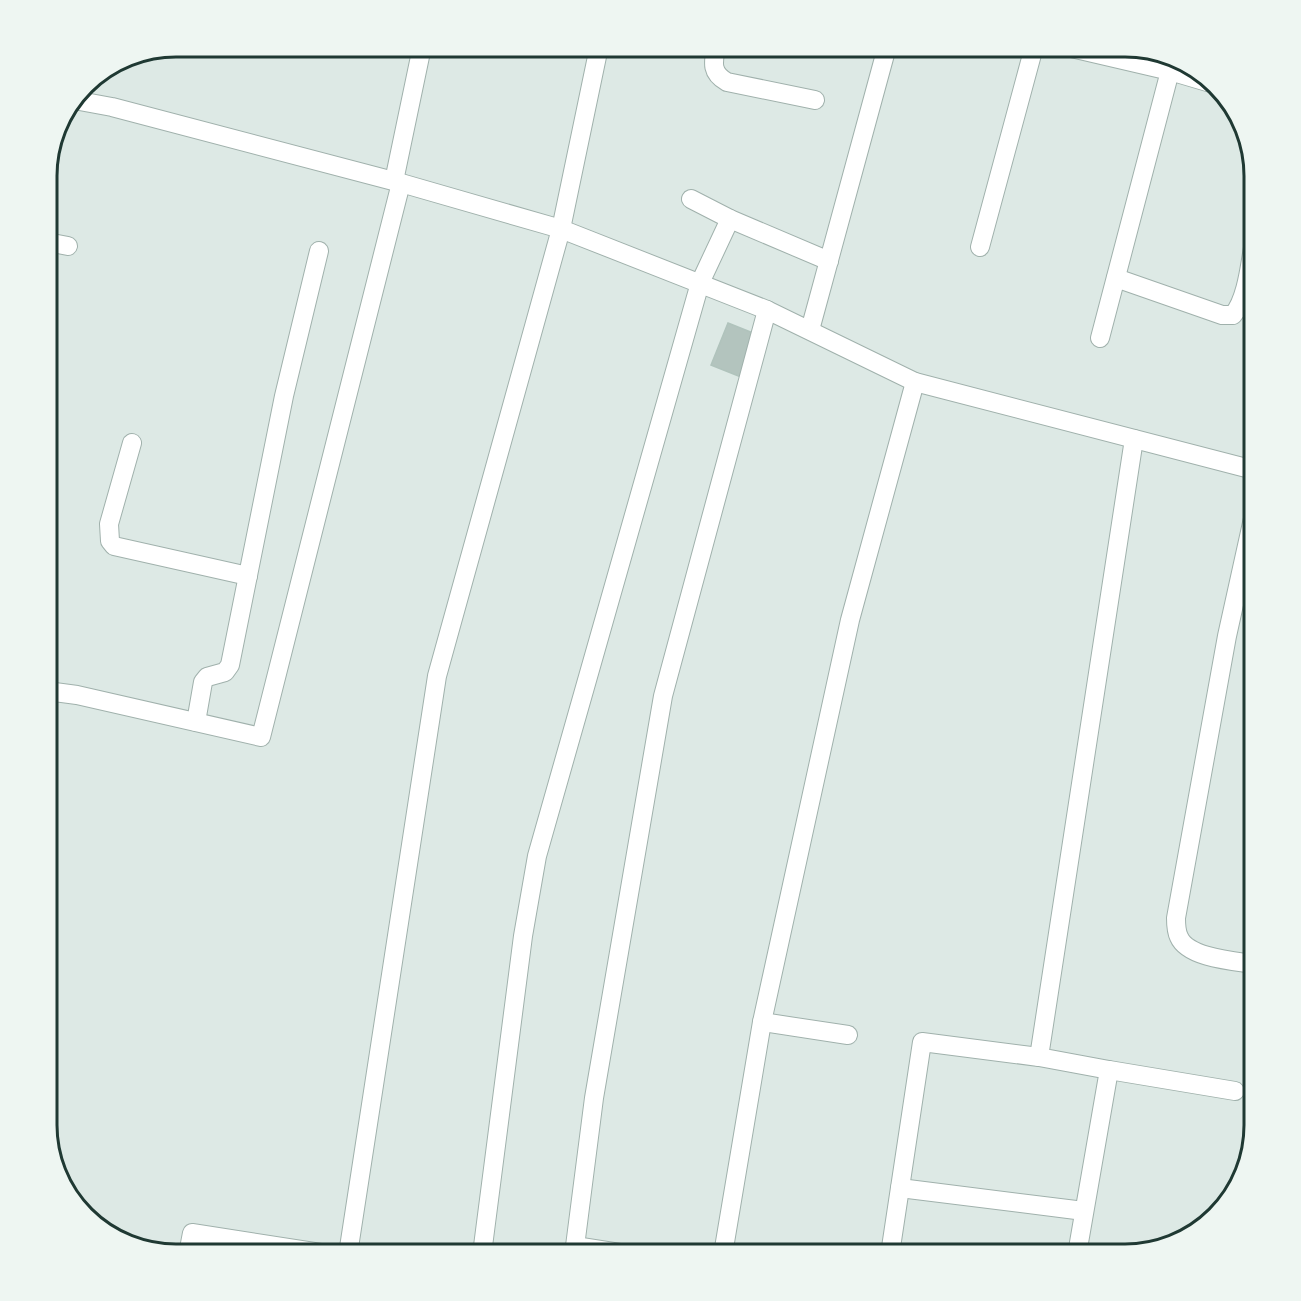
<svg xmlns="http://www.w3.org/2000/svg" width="1301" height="1301" font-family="'Public Sans',sans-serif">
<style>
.building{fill:#b3c4be;stroke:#b0c3bc;stroke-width:1.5}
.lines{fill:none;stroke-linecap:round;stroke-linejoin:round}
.minor-casing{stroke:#a0b1ac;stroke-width:20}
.minor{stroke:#fff;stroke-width:18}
.rim{fill:none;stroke:#1f3933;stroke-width:3}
</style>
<rect width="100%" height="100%" fill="#dde9e5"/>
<!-- building -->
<polygon class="building" points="728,323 758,335 741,377 711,365"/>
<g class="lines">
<defs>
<g id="minor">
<path d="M 716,47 C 713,63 711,73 727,82 L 815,100"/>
<polyline points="1067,47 1170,71 1214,84"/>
<polyline points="74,100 112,107 401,183 561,229 767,310 915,382 1254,470"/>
<polyline points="394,181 422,47"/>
<polyline points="691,199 730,219 829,261"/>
<polyline points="47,242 68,246"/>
<polyline points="980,247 1034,47"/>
<path d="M 1116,278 L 1222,315 L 1233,315 C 1247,299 1250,263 1254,242"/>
<polyline points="810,330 887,47"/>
<polyline points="1100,338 1170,71"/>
<polyline points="132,443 109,524 110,541 114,546 248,576"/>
<path d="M 1254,514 L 1227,636 L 1176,918 C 1176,924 1176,931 1179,937 C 1188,958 1234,961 1254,964"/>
<polyline points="47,691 77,695 261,737 401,183"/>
<polyline points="196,722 203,682 207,677 225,672 230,665 284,396 319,251"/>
<polyline points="762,1022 848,1035"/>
<polyline points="1109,1070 1235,1091"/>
<polyline points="900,1188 1084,1211"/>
<polyline points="575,1246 626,1254"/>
<polyline points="188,1254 192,1233 327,1254"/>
<polyline points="348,1254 437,676 561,229 599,47"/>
<polyline points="482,1254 523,936 537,856 700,283 730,219"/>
<polyline points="574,1254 594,1098 663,696 767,310"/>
<polyline points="723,1254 762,1022 850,620 915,382"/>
<polyline points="890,1254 922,1042 1039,1057"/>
<polyline points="1077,1254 1109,1070 1039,1057 1134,439"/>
</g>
</defs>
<!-- minor casing -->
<use href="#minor" class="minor-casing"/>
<!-- minor -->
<use href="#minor" class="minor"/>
</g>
<!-- crop -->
<path d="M0 0H1301V1301H0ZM176 57H1125A119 119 0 0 1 1244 176V1125A119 119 0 0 1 1125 1244H176A119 119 0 0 1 57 1125V176A119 119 0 0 1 176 57Z" fill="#eef6f2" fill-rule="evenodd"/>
<path class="rim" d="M176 57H1125A119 119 0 0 1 1244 176V1125A119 119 0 0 1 1125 1244H176A119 119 0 0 1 57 1125V176A119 119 0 0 1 176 57Z"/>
</svg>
